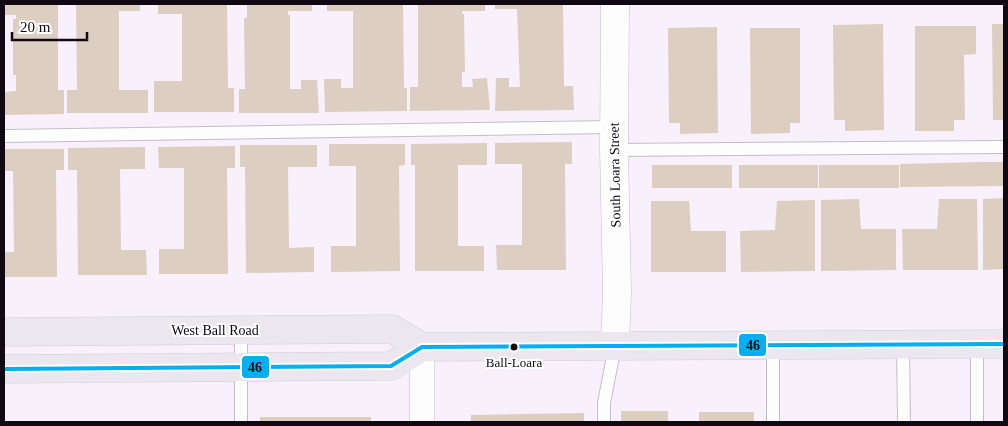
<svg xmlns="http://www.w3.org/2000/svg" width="1008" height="426" font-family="Georgia,serif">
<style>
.building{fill:#dccfc2}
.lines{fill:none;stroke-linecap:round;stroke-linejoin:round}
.service-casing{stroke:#c4bcc7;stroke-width:14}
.minor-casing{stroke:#c4bcc7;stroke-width:25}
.tertiary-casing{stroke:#c4bcc7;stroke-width:29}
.primary-casing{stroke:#d2cdd3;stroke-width:29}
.service{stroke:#fefdfe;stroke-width:12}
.minor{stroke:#fefdfe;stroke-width:24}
.tertiary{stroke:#fefdfe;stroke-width:28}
.primary{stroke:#ece6ef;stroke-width:28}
.bus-1-casing{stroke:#fff;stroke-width:8}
.bus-1{stroke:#00aff2;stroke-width:4}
.bus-dot{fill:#100913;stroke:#fff;stroke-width:2}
.labels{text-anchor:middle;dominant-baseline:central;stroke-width:4;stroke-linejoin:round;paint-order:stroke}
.bus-label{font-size:13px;fill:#100913;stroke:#fff}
.street-label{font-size:14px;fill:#100913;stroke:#fff}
.line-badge{stroke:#fff;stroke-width:2}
.pale-badge-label{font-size:14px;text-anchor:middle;font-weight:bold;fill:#111}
</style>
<rect width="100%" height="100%" fill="#f8f0fb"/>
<!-- building -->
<g class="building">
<polygon points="4,4 58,4 58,90 64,90 64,114 4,115 4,92 16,91 16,75 13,75 13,19 16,19 16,15 4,15"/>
<polygon points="76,4 140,4 140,11 119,11 119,90 148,90 148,113 67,113 67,90 77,90"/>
<polygon points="158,4 227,4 228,88 234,88 234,112 154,112 154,81 182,81 182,14 158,14"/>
<polygon points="247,4 312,4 312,11 288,11 288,15 290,15 290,89 301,89 301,80 317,80 319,113 239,113 239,89 245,89 244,18 247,18"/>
<polygon points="327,4 403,4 404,88 407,88 407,111 325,112 324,79 341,79 341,88 353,88 353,11 327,11"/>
<polygon points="418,4 485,4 485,11 462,11 462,14 464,14 465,72 462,72 462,87 473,87 472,79 487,78 490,110 410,111 410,87 418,87"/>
<polygon points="495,4 563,4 564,86 573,86 574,110 495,111 496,78 509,78 509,87 520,87 517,9 495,9"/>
<polygon points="883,24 884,130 845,131 845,120 834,120 833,25"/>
<polygon points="992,24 1004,24 1004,120 993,120"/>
<polygon points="915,26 976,26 976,54 964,55 965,120 954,120 954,131 915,131"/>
<polygon points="717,27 718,133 680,134 680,123 669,123 668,28"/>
<polygon points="750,28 800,28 800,123 790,123 790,133 751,134"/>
<polygon points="572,142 572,164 565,164 566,270 497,270 496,245 522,245 522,164 495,164 495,143"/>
<polygon points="487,143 487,165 458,165 458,246 484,246 484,271 415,271 415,165 411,165 411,144"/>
<polygon points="329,144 405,144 405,165 399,166 400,271 331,272 331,246 356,246 356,166 329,166"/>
<polygon points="240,145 317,145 317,167 288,167 289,248 314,247 314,272 246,273 245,167 240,167"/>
<polygon points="235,146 235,168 227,168 228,274 159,274 159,249 184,249 184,168 159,168 158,147"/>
<polygon points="145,147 145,169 120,169 121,250 146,250 147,275 78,275 77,170 68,170 68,148"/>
<polygon points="4,149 64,149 64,170 56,170 57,277 4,277 4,252 14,252 13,171 4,171"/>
<polygon points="981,162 1004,162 1004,186 900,187 900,164"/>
<rect x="652" y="165" width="80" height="23"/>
<rect x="739" y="165" width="79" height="23"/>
<rect x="819" y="165" width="80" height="23"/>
<polygon points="1004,198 1004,269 983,270 983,199"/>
<polygon points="859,199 861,229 896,229 896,270 821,271 821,200"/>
<polygon points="939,199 977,199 978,270 903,270 902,229 937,229"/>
<polygon points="815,200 815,271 741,272 740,231 775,230 777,201"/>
<polygon points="651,201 689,201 691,231 726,231 726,272 651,272"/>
<rect x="621" y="411" width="47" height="11"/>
<rect x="699" y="412" width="55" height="10"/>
<polygon points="584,413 584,422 471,422 471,415"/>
<rect x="260" y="417" width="111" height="5"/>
</g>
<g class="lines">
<defs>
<g id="service">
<polyline points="4,136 614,127"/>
<polyline points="614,150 1004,147"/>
<polyline points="241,330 241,422"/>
<polyline points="903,344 904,422"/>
<polyline points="977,344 977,422"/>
<polyline points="773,345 773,422"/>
<polyline points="604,422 604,403 615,346"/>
</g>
<polyline id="minor" points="422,347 422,422"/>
<polyline id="tertiary" points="615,4 614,150 617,293 615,346"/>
<g id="primary">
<polyline points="4,332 392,329 422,347"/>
<polyline points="4,369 391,366 422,347 1004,344"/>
</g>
</defs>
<!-- service casing -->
<use href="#service" class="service-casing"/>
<!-- minor casing -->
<use href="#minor" class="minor-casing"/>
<!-- tertiary casing -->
<use href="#tertiary" class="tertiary-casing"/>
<!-- primary casing -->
<use href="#primary" class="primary-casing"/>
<!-- service -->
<use href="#service" class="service"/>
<!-- minor -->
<use href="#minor" class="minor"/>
<!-- tertiary -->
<use href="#tertiary" class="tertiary"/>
<!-- primary -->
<use href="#primary" class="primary"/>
<defs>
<polyline id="bus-1" points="4,369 391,366 422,347 1004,344"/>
</defs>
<!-- bus-1 casing -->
<use href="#bus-1" class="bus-1-casing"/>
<!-- bus-1 -->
<use href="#bus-1" class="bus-1"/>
</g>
<!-- markers -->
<circle class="bus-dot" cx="514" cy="347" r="4.5"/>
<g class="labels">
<!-- bus labels -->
<g class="bus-label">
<text x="514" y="362">Ball-Loara</text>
</g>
<!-- street labels -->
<g class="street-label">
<text transform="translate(615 175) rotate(-91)">South Loara Street</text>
<text x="215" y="330">West Ball Road</text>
</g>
</g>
<g class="line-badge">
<rect x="738" y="333" width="29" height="24" rx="5" fill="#00aff2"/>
<rect x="241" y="355" width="29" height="24" rx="5" fill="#00aff2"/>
</g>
<g class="pale-badge-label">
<text x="753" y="350">46</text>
<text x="255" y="372">46</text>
</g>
<!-- border -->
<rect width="1008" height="426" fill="none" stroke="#100913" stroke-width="10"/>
<!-- scale -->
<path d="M12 32v8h75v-8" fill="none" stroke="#100913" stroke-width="2.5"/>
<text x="20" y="32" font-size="15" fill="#100913" stroke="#ffffff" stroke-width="4" paint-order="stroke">20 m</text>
</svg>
